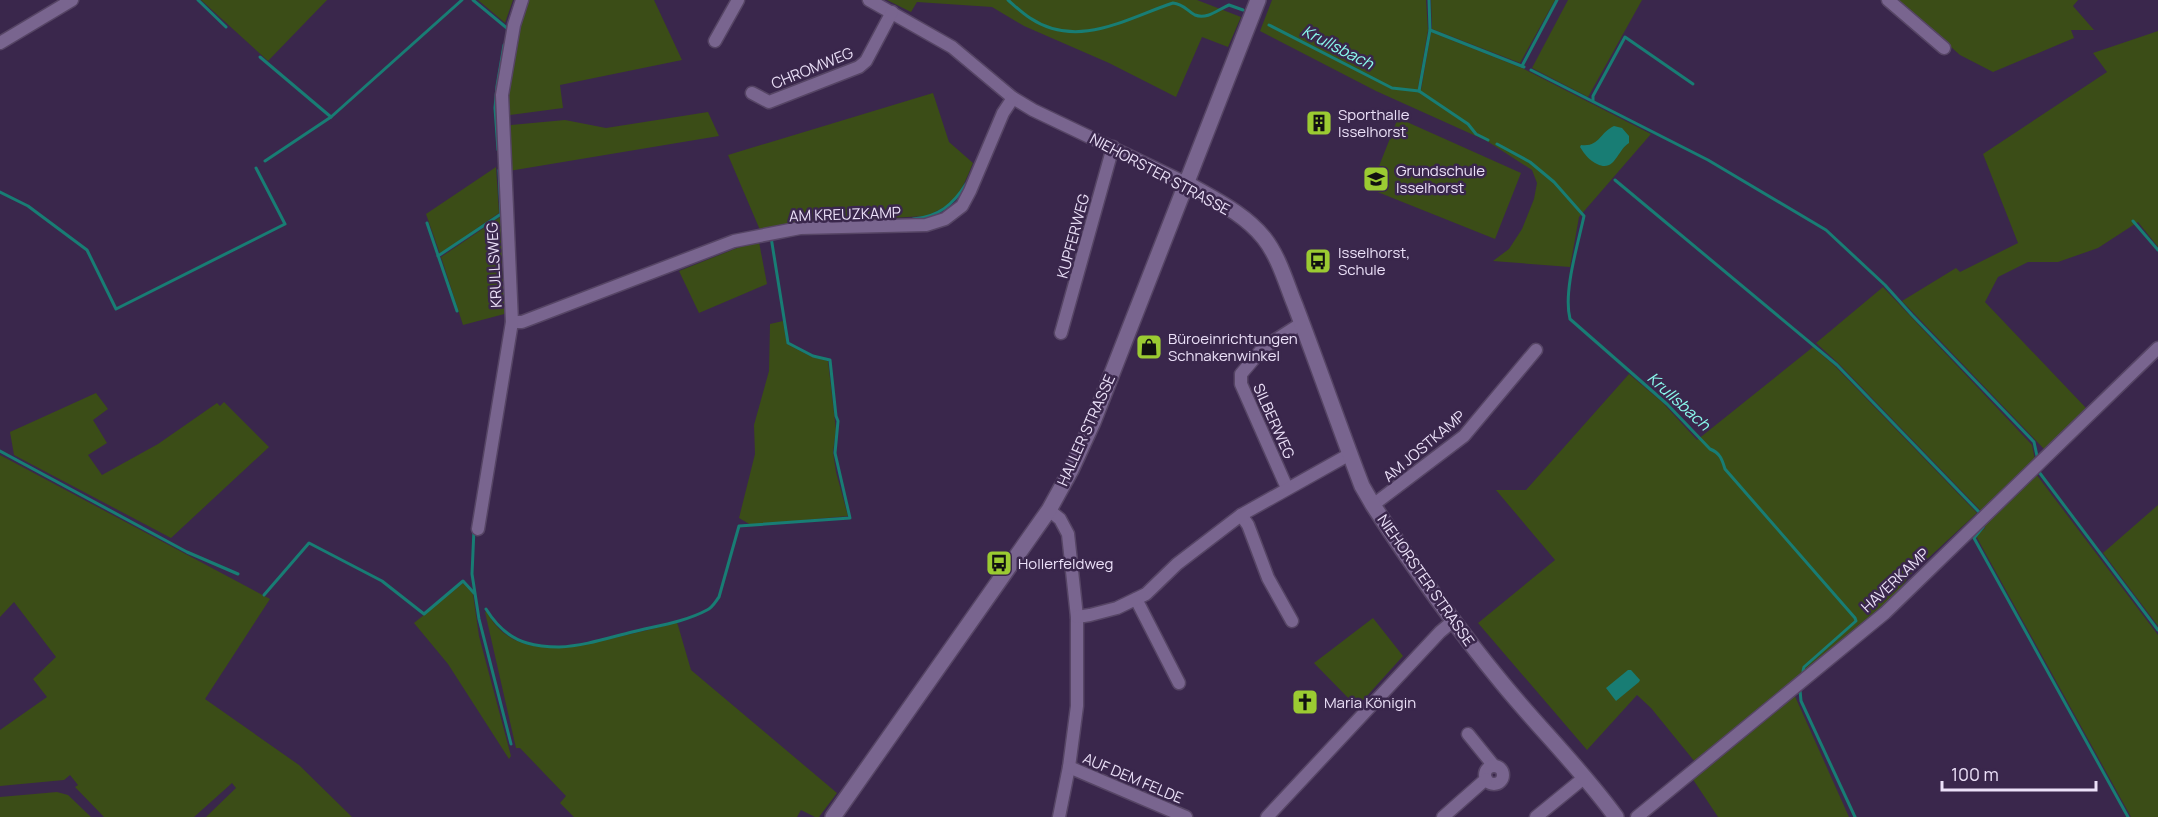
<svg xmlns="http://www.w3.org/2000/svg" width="2158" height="817" font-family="Manrope,sans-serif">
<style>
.green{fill:#3b4d17}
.water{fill:#187d74}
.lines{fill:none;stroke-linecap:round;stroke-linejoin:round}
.stream{stroke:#187d74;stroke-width:3}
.minor-casing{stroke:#564565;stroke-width:15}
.tertiary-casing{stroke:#564565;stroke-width:18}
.minor{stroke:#79658f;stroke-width:12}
.tertiary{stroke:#79658f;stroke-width:15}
.labels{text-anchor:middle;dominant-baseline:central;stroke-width:5;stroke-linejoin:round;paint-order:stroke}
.street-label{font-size:15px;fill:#ebe0f8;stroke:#3a274c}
.poi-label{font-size:15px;fill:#ebe0f8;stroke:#3a274c;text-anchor:start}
.water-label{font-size:16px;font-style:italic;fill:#89faed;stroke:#3a274c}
</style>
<rect width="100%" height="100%" fill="#3a274c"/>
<!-- green -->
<g class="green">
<polygon points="201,0 327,0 268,61"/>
<polygon points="478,0 513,0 505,23"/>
<polygon points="526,0 654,0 682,60 560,85 563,108 510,115 506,111 518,26"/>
<polygon points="887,0 1197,0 1241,17 1228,47 1202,37 1176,97 1109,63 1024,26 992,7 917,2 911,12"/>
<polygon points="1272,0 1426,0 1428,30 1418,88 1421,90 1431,32 1522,68 1651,134 1579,217 1570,267 1493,261 1509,249 1522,229 1534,199 1537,183 1532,170 1487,141 1376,91 1260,31"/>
<polygon points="1431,0 1555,0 1520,63 1432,29"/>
<polygon points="1568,0 1642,0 1588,97 1532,68"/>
<polygon points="1898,0 2078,0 2073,6 2094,30 2071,30 2074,38 1993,72 1960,55"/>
<polygon points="2158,31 2158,247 2138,222 2098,248 2058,262 2028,262 1998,277 1985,302 2086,408 2044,449 1902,301 1956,268 1960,272 2018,243 1983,154 2107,72 2093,53"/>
<path d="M 933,93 L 949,142 L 973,163 C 961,192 956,205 925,216 L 807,223 L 760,230 L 728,155 Z"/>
<polygon points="708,112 719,136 509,171 507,132 511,125 565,120 606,128"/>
<polygon points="1398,118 1521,173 1495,239 1370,189"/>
<polygon points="496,167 499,213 440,254 426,214"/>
<polygon points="503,215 508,313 463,325 441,257"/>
<polygon points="759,242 767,284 699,313 679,271 737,248"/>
<polygon points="1883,287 2032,445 2035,460 1981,511 1838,363 1816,343"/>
<polygon points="783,321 787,344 812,357 828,361 836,430 833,452 836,472 848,516 751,525 739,518 755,454 754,425 769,371 770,324"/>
<polygon points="1813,347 1835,366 1977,513 1909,576 1899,591 1868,619 1695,762 1651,708 1637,695 1587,750 1478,623 1555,560 1496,490 1526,490 1629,374 1662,402 1697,440"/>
<polygon points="96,393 108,409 93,420 107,443 88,455 102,475 158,444 217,403 220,406 224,402 269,447 171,538 14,455 10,432"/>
<polygon points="0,455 270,599 205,699 299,765 352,817 206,817 236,788 232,783 194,817 104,817 75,787 78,785 70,775 64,780 0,786 0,730 47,697 33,679 56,657 14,602 0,617"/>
<polygon points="2036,474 2158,635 2158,817 2131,817 1976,536 1985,528 1984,523"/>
<polygon points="2158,505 2158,626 2103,553"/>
<polygon points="463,583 473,594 479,636 511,756 509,759 448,664 414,623"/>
<path d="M 485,612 L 487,612 C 513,661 569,648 613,638 C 634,633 656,629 677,622 L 691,670 L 837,793 L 819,817 L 815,817 L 801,810 L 797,817 L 574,817 L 560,803 L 566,796 L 520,748 L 516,748 Z"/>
<polygon points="1373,618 1403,656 1357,707 1314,663"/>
<polygon points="1794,694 1849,817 1718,817 1692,778"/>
<polygon points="57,792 68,795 91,817 0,817 0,797"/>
</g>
<!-- water -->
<g class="water">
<path d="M 1614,126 L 1622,128 L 1629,136 L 1629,143 C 1617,150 1615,173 1597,164 C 1589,160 1585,155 1580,147 L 1581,145 C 1600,147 1599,133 1614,126 Z"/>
<polygon points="1628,670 1631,670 1640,680 1639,682 1616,701 1606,688"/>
</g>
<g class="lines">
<!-- stream -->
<g class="stream">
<polyline points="198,0 226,27"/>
<polyline points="473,0 508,29"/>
<path d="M 1008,0 C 1015,6 1022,13 1030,18 C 1078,50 1127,18 1173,3 C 1184,4 1187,11 1195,15 C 1207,20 1219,9 1229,5 L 1243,10"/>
<polyline points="1269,25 1392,88 1419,91 1468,124 1476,134 1488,140"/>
<polyline points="1430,30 1524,67"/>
<polyline points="260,57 331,117"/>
<polyline points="1522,66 1557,0"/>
<polyline points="1531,70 1708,160 1826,230 1885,285 1912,315 2034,442 2037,456"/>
<polyline points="1419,91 1430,30 1429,0"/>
<polyline points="1593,101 1593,96 1625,37 1693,84"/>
<path d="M 1497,144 L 1530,162 L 1554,182 L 1584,216 C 1578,244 1563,292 1570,319 L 1667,404 L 1710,449 C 1720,453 1722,459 1725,469 L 1855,618 L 1856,621 L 1804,667 L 1803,671"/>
<polyline points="498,150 495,108 497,86 504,45"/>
<polyline points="265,161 331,117 462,0"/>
<polyline points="1615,180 1837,365 1980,513"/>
<polyline points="0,192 28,206 87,250 116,309 285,224 256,168"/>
<path d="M 913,219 C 938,217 953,205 966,184"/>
<polyline points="2133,221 2158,250"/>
<polyline points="427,223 457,311"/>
<polyline points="438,256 501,214 499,170"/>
<polyline points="0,451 187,552 238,574"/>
<polyline points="2039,472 2158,630"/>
<polyline points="1983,527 1974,538 2128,817"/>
<polyline points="474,529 472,574 479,619 511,744"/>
<polyline points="264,595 309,543 382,581 424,614 463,581 474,593"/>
<path d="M 486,609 C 496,625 509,638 527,643 C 537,646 549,647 559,647 C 584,646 608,638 632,632 C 656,626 685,622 707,610 C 713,607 715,602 719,597 L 739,526 L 850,518 L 835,453 L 838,421 L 836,416 L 830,360 L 813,356 L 788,343 L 771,237"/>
<polyline points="1800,690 1801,701 1855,817"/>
</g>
<defs>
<g id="minor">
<polyline points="869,0 952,47 1013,98 1033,110 1186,183"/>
<polyline points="1888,0 1944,48"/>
<polyline points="715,41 738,0"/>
<polyline points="0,43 72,0"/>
<polyline points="752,93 769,102 859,67 866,61 892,12"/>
<polyline points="512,322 522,322 734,241 800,228 926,225 945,219 962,206 970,191 1003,113 1013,98"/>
<polyline points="1061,333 1113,147"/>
<polyline points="1287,488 1241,384 1241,374 1263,348 1302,323"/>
<polyline points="1373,505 1464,436 1536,350"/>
<polyline points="1049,510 1060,519 1068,534 1077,617 1077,706 1069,767 1059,817"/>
<polyline points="1241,515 1248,525 1268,578 1292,621"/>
<polyline points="478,529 512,322 502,95 514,25 522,0"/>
<polyline points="1136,599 1179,683"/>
<polyline points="1077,617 1090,615 1117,608 1146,594 1177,564 1241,515 1350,454"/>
<polyline points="1468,734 1494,766"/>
<circle cx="1494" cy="775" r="9"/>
<polyline points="1069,767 1186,817"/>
<polyline points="1267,817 1440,632 1453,621"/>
<polyline points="1443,817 1486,779"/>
<polyline points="1536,817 1585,777"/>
<polyline points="1637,817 1885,613 2158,348"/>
</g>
<g id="tertiary">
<path d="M 1186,183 C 1213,199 1244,213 1264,238 C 1279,257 1286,283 1295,305 C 1318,365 1339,426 1362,486 L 1373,505 C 1413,567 1456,627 1503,684 C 1540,729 1582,770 1616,817"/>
<polyline points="833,817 1049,510 1071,470 1093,422 1258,0"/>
</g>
</defs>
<!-- minor casing -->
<use href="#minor" class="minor-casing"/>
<!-- tertiary casing -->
<use href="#tertiary" class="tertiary-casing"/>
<!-- minor -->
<use href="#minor" class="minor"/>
<!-- tertiary -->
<use href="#tertiary" class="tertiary"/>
</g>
<!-- icons -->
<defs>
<symbol id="building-square" viewBox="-11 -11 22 22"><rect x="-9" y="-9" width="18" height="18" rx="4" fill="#9bcb32" stroke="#3a274c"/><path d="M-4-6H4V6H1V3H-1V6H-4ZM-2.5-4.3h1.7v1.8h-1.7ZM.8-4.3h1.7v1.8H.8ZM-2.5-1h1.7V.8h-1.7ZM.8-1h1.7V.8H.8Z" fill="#111"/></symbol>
<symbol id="school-square" viewBox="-11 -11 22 22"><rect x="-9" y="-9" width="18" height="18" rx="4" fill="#9bcb32" stroke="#3a274c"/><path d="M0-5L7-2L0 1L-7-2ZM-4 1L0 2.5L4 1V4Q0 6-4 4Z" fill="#111"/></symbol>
<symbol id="bus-square" viewBox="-11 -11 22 22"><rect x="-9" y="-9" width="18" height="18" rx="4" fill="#9bcb32" stroke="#3a274c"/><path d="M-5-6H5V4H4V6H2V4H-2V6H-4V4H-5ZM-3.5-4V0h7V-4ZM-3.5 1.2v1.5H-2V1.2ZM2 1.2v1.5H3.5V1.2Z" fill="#111"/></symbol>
<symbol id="shop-square" viewBox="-11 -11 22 22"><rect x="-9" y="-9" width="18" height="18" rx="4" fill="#9bcb32" stroke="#3a274c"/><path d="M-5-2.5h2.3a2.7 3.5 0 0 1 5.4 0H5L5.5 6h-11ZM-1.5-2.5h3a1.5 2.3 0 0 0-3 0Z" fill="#111"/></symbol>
<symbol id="church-square" viewBox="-11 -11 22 22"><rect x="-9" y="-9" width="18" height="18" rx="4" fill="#9bcb32" stroke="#3a274c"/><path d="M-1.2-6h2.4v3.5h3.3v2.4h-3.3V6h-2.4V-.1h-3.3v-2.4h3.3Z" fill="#111"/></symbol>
</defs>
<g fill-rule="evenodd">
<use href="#building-square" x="1304" y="108" width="30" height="30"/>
<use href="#school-square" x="1361" y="164" width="30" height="30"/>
<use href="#bus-square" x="1303" y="246" width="30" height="30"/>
<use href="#shop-square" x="1134" y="332" width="30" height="30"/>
<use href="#bus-square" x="984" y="548" width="30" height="30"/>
<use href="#church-square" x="1290" y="687" width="30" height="30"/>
</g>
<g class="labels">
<!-- street labels -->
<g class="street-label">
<text transform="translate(812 68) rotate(-22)">CHROMWEG</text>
<text transform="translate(1160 174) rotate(28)">NIEHORSTER STRASSE</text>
<text transform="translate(845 214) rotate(-2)">AM KREUZKAMP</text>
<text transform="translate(1073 236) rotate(-75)">KUPFERWEG</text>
<text transform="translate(494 265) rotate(-93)">KRULLSWEG</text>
<text transform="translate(1274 421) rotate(66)">SILBERWEG</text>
<text transform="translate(1086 430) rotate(-66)">HALLER STRASSE</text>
<text transform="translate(1424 446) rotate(-40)">AM JOSTKAMP</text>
<text transform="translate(1426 580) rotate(55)">NIEHORSTER STRASSE</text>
<text transform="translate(1895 580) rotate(-43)">HAVERKAMP</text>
<text transform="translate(1133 778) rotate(23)">AUF DEM FELDE</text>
</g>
<!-- poi labels -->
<g class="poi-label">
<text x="1338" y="114">Sporthalle<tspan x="1338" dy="17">Isselhorst</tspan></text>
<text x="1396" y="170">Grundschule<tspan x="1396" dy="17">Isselhorst</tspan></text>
<text x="1338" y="252">Isselhorst,<tspan x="1338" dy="17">Schule</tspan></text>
<text x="1168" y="338">Büroeinrichtungen<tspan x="1168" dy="17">Schnakenwinkel</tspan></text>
<text x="1018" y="563">Hollerfeldweg</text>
<text x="1324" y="702">Maria Königin</text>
</g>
<!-- water labels -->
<g class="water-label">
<text transform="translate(1338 47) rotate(27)">Krullsbach</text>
<text transform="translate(1679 401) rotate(42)">Krullsbach</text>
</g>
</g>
<!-- scale -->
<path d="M1942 781v9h154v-9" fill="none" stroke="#ebe0f8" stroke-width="3"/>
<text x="1951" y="781" font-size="18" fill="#ebe0f8" stroke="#3a274c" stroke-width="4.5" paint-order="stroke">100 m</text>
</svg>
